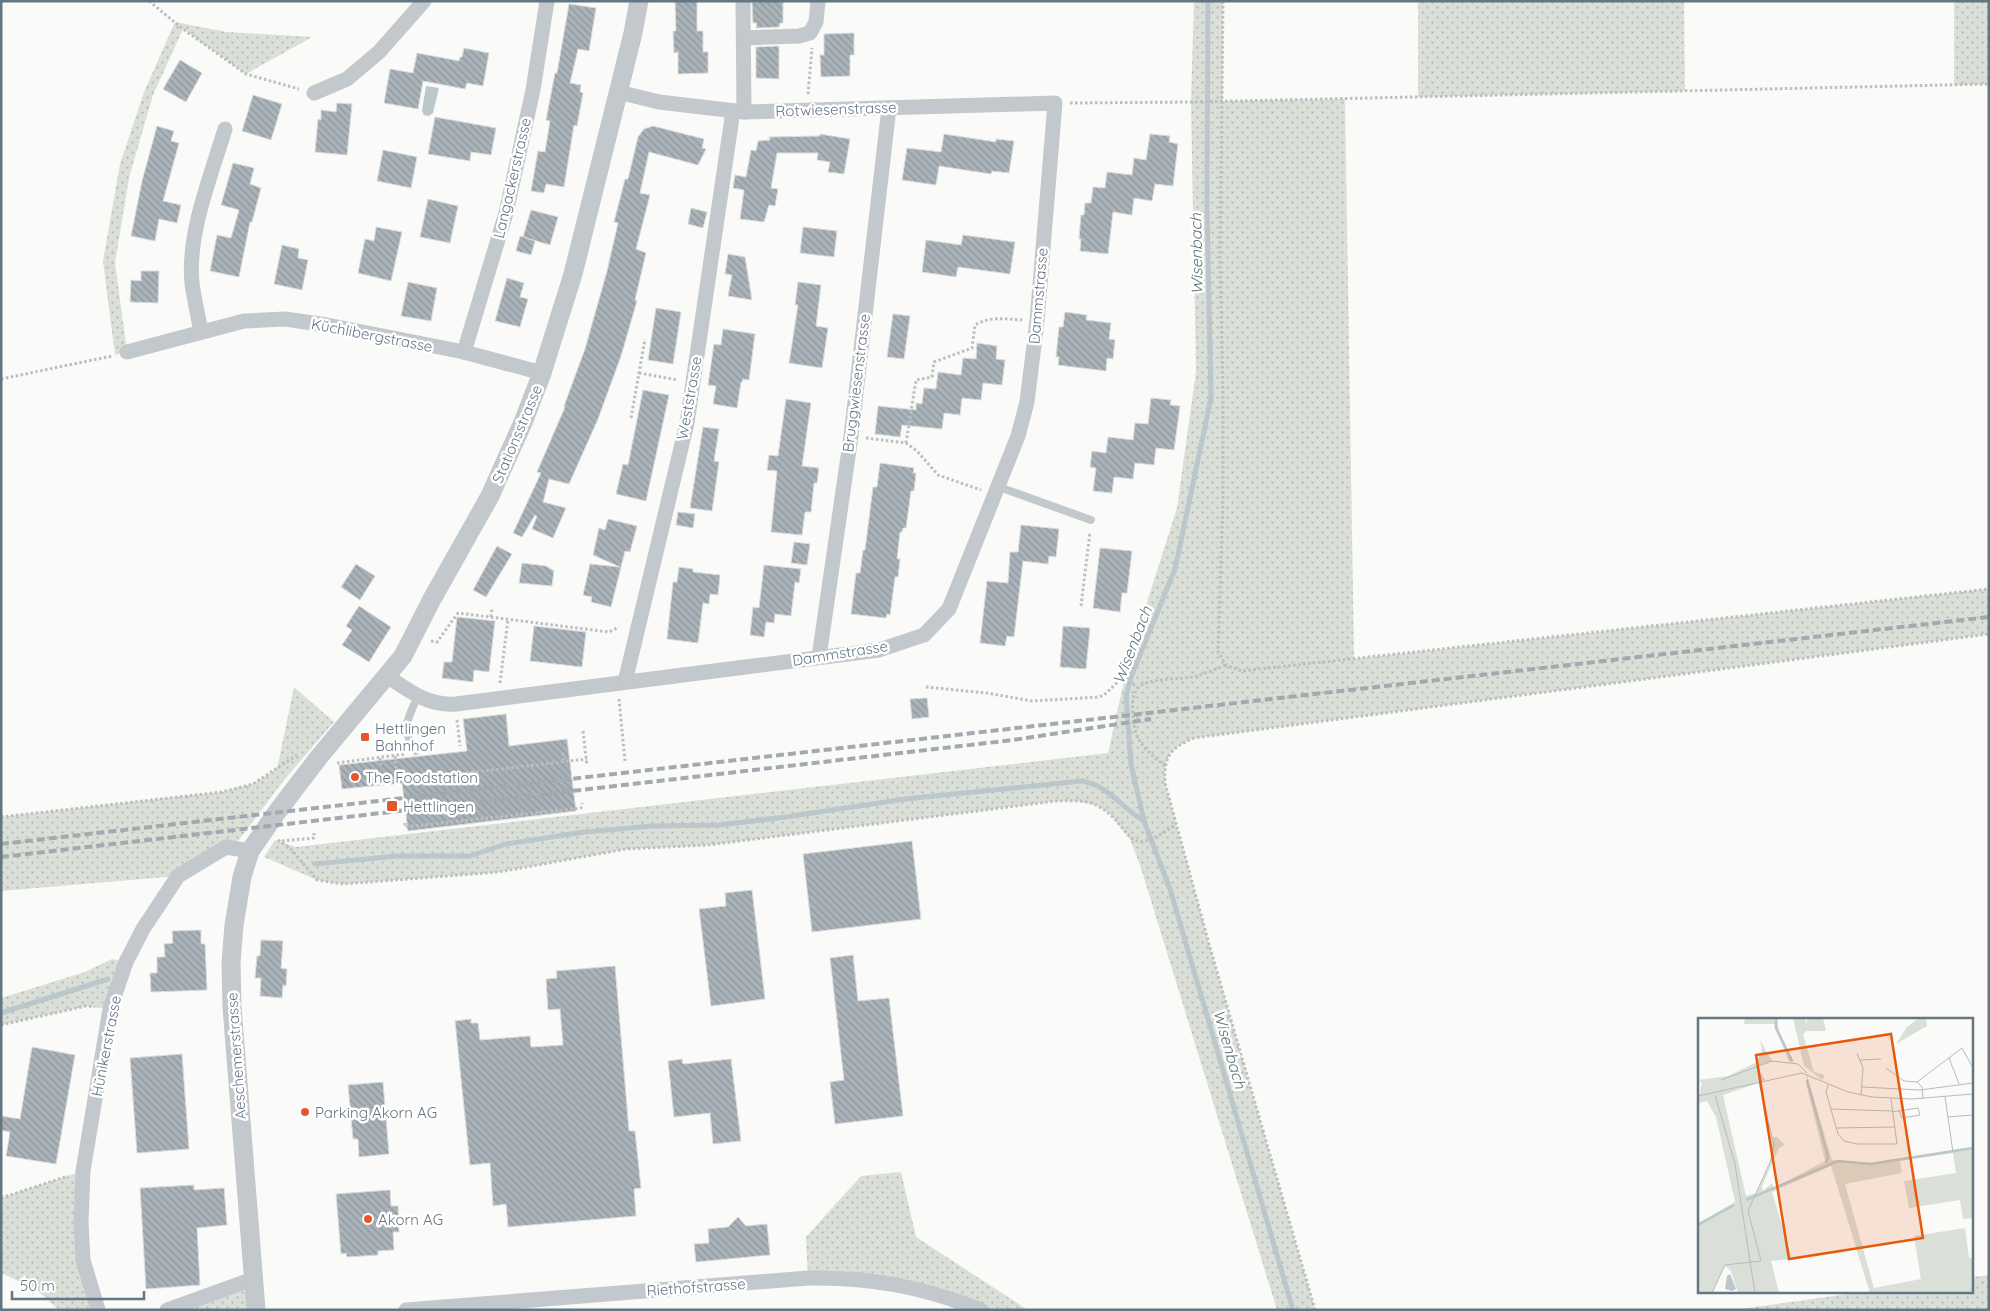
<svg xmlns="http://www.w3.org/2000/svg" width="1990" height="1311" font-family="Quicksand,sans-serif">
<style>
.grass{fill:url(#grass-dots)}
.water{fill:#bbc7cb}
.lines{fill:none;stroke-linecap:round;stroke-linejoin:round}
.stream{stroke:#bbc7cb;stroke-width:5}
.building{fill:url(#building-back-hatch);stroke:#dcdcda}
.path{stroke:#bbbfc2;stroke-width:3;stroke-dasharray:2.5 2.5;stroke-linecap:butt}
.service{stroke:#c3c8cc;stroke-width:8}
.minor{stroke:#c3c8cc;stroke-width:15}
.tertiary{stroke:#c3c8cc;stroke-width:19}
.rail{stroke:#a2aab0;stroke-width:4;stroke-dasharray:8 4;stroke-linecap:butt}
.poi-dot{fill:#e4572e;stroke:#fff;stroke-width:2}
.labels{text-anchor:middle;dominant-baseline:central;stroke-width:5;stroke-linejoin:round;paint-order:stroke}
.street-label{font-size:15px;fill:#657683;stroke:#fff}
.poi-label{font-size:15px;fill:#657683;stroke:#fff;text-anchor:start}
.water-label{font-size:16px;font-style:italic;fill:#60757c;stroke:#fff}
.inset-river{fill:none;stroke:#bbc7cb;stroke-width:2.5}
.inset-road{fill:none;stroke:#b5bdc2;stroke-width:1}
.view{fill:#e8590c;fill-opacity:0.15;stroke:#e8590c;stroke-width:2.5}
.inset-edge{fill:none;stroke:#657683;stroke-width:2.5}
</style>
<defs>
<pattern id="grass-dots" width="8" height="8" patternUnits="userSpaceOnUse" patternTransform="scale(1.25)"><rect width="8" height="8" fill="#dadfd7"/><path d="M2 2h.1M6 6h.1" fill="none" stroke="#b4b9b4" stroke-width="1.8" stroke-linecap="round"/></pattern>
<pattern id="building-back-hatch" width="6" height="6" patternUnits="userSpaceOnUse" patternTransform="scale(1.25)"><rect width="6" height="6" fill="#aab3b9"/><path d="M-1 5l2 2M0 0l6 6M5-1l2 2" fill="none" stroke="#8e969c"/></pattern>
</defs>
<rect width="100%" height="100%" fill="#fafaf8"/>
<!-- grass -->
<g class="grass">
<path d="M 1194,1 L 1223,1 L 1223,101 L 1345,99 L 1354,659 L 1989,589 L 1989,634 L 1194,738 C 1169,749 1164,756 1165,783 L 1209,944 L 1315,1310 L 1277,1310 L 1140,865 L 1130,839 L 1110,814 L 1096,805 L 1077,801 L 1056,801 L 708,845 L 626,849 L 499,872 L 343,884 L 317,880 L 264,857 L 275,840 L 296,847 L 1108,753 L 1129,659 L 1177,508 L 1196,372 L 1191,102 Z"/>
<polygon points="1418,1 1684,1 1685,91 1418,97"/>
<polygon points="1954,1 1989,1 1989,84 1954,85"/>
<polygon points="175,22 227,32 312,37 246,74 183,29 153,95 129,178 115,263 127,352 115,355 103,261 120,164 144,92"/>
<polygon points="294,687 334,722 284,780 239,840 178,876 1,891 1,817 222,792 253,784 277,769"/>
<polygon points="112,959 126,962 110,1009 86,1006 1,1025 1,998 85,972"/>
<polygon points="83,1171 81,1222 98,1310 59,1310 36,1289 1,1273 1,1198"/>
<polygon points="901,1172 916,1237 1028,1310 981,1310 958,1300 808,1278 806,1237 861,1176"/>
<polygon points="1989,1275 1989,1310 1733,1310 1862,1292 1971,1292 1971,1277"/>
<polygon points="253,1279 256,1310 167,1310"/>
</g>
<!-- water -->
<polygon class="water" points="426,86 439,88 433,113 429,116 424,115 422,111"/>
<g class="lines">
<!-- stream -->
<g class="stream">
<polyline points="1208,1 1207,203 1211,398 1175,569 1131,677 1126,696 1131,764 1144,821 1170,889 1293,1310"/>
<path d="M 315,864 L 397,856 L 470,856 L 506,844 L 584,832 L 652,826 L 719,825 L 786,817 L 905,799 L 1082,781 C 1110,786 1121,808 1144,821"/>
<polyline points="1,1013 108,979"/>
</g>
</g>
<!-- building -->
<g class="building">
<polygon points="675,1 697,1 697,31 703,31 703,52 708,52 708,73 678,74 678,52 674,53 673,31 676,31"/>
<polygon points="783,1 783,23 780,23 779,27 756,28 757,23 753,23 752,2"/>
<polygon points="569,4 596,8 589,51 578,49 570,83 581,85 580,92 583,93 577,126 574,125 564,187 546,184 544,193 531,191 538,151 545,152 550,121 546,120 555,73 557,73"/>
<polygon points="854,33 854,55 850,55 850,76 821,77 820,55 824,55 824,34"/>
<polygon points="779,46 779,79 756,78 756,47"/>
<polygon points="464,48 489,53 483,86 467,83 465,89 423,81 418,109 384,103 390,69 413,73 417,53 459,61 460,57 462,57"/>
<polygon points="180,60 202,73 186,102 163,89"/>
<polygon points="253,95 282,104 271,140 242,131"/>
<polygon points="337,103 352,104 347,155 315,152 318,119 321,120 321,110 336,112"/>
<polygon points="435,117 496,128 491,155 471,152 470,161 428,154"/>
<polygon points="157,126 174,131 171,141 179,143 163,201 181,205 177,223 159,219 155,241 131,236 142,181"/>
<polygon points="653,126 704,139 702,148 706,149 698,165 649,152 640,193 650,195 636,249 646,253 635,300 637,301 621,356 598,419 569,484 549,479 543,502 566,508 553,538 532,529 537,516 535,515 522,537 513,533 541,473 537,472 565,407 564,406 585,349 607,271 618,223 614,222 625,179 628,179 638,137 644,129"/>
<polygon points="820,134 850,139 844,174 828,172 830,162 817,160 818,153 777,153 771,188 778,189 775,206 769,205 764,222 740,219 744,190 733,188 735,175 746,177 751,150 756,151 758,141 770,140 769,137 820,136"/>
<polygon points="944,134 996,142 996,139 1014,141 1009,173 992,171 991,174 939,166 936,185 902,180 907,148 941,152"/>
<polygon points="1150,134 1170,136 1169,142 1178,144 1173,186 1155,184 1152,201 1134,198 1132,215 1113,212 1108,254 1080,251 1081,239 1079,239 1081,215 1084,215 1085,203 1091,203 1093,187 1105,188 1107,172 1132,175 1134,158 1146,160"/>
<polygon points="383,150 417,157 411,188 377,181"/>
<polygon points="233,163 254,168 250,184 261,188 252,222 250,222 239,277 210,271 217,235 231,238 239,210 221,205"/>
<polygon points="428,199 458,206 450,243 420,237"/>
<polygon points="691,208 707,212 703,228 688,224"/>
<polygon points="531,210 558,217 550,245 523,237"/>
<polygon points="376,227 402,232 391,281 358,273 365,239 374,241"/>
<polygon points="803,227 837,231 834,257 800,253"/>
<polygon points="963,235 1015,242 1010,274 958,267 956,277 922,272 926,240 961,245"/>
<polygon points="520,236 535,241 531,255 516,251"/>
<polygon points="282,245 299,249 298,258 308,260 302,290 274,284"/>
<polygon points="728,254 745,257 752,300 728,296 732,275 725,274"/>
<polygon points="141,271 159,271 158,303 130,302 131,280 141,281"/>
<polygon points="507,278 524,283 520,297 528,299 520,327 495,321"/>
<polygon points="408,282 437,288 431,321 401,316"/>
<polygon points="798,282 821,285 816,326 828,328 822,368 789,363 798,305 795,305"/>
<polygon points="656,308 681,312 673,364 648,360"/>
<polygon points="1065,312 1087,315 1086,320 1111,323 1109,339 1115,340 1113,359 1107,358 1106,371 1058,365 1059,357 1056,357 1059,327 1063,327"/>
<polygon points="893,314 910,316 904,359 887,357"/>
<polygon points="723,329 755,334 749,380 743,379 742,382 741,382 737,408 713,404 716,386 708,385 714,344 721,345"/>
<polygon points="977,343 997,346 996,359 1005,360 1002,385 983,383 981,400 962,398 960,415 944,413 942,429 902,425 900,437 875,434 878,406 916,410 916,403 922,404 924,388 936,389 938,372 961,375 963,358 976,359"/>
<polygon points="643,390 669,395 646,501 616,494 623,464 628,465"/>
<polygon points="1151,398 1171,400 1170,405 1180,406 1174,450 1156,448 1154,465 1135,463 1133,479 1114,477 1112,493 1093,491 1096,468 1090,467 1092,451 1106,453 1108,437 1133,440 1135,423 1148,424"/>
<polygon points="786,399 811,403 802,466 819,468 817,483 814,483 811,512 805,512 802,535 771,532 777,471 767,470 769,455 778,456"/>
<polygon points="703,427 719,429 714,461 719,462 712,511 690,508"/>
<polygon points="880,463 914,468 913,473 916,473 914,491 911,491 906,528 903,528 902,532 900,532 897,559 900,559 898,577 895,577 890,615 887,614 886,618 851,614 856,573 860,573 863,550 865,550 873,487 877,487"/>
<polygon points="678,512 695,514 693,528 676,525"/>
<polygon points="608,519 637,526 630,552 625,551 611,607 591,602 592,597 583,595 590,564 620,567 593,555 599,528 605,530"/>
<polygon points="1021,525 1059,529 1056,557 1049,556 1048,564 1023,561 1014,637 1007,636 1005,646 980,643 987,581 1008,583 1010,552 1018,552"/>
<polygon points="794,542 810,544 807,565 791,563"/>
<polygon points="497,546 512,554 486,597 473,590"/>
<polygon points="1100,548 1132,551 1127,593 1122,593 1120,612 1093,608"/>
<polygon points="522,563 546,566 554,571 552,586 519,583"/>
<polygon points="356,564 375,576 360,600 341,587"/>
<polygon points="764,565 801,569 799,583 795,582 791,616 775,614 774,623 766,622 764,637 750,635 753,607 759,608"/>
<polygon points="679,567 693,569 693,572 720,575 718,595 710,594 709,604 703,603 698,643 667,639 673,582 677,582"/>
<polygon points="359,606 391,627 369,662 342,645 352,630 346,626"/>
<polygon points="457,617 495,621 489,672 474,670 473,682 442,678 444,662 452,662"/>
<polygon points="534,626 586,632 582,667 530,661"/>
<polygon points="1063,626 1090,628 1086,669 1060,667"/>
<polygon points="927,698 929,717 912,719 910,699"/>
<polygon points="506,714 509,746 567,739 576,811 408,831 402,783 342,789 339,765 467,751 463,719"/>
<polygon points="912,841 921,919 812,932 803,854"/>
<polygon points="752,890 765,999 711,1006 699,909 726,906 725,893"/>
<polygon points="201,930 201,944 205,944 207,990 151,992 150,973 157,973 157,957 165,957 164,944 173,943 172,931"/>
<polygon points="261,940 283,941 281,968 287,969 286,986 283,985 282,998 260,996 261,978 255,978 257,956 260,956"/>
<polygon points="853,955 858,1001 889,998 903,1116 835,1124 830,1082 844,1080 830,958"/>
<polygon points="615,966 629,1131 635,1131 641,1188 634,1189 636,1216 508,1227 506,1204 493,1206 490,1163 470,1165 455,1021 471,1019 471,1023 478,1023 480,1040 530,1036 531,1047 563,1045 560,1009 548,1010 546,979 557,978 556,971"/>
<polygon points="32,1047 75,1055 56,1164 6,1156 10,1132 1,1130 1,1116 20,1119"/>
<polygon points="182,1054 189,1149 137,1153 130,1058"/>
<polygon points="682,1059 683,1064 731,1059 741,1141 713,1144 710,1113 674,1117 668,1061"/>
<polygon points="383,1082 389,1154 359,1157 358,1139 353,1139 348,1085"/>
<polygon points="194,1185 194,1190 224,1188 227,1225 197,1228 200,1285 146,1289 140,1188"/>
<polygon points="390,1190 391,1206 398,1206 399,1232 393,1232 394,1250 378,1251 378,1255 347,1257 346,1253 341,1254 336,1194"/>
<polygon points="738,1217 746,1226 767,1224 770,1255 696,1262 694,1244 709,1243 708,1229 728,1227"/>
</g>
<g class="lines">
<!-- path -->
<g class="path">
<polyline points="149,1 183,29 246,74 299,89"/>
<polyline points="1223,1 1220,258 1223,401 1223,497 1218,652 1226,665 1241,671 1989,589"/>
<polyline points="808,94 812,48"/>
<polyline points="1070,103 1191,102 1989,84"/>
<polyline points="639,373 678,380"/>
<polyline points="1,379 112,356"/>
<polyline points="631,418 645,339"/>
<polyline points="866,438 906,443 917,451 938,475 981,490"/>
<path d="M 906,443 L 916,380 L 932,377 L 934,362 L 972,348 L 975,325 C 990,316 1005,319 1022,320"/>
<polyline points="1081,606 1090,532"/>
<polyline points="491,617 492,608"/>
<polyline points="431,641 437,642 458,613 609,632 619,627"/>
<polyline points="500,683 508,619"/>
<polyline points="926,687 987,693 1032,701 1099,697 1104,695 1120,680 1134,685 1137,688"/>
<polyline points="619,699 625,761"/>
<polyline points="457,720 460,746"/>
<polyline points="583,731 587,765"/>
<polyline points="563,753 564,762"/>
<polyline points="395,756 397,781 587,759"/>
<polyline points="380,758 381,767"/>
<polyline points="337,763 405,754"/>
<path d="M 1165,766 C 1145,749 1135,743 1133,716 C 1132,707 1132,697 1137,689 C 1145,677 1183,680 1197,676 C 1206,673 1216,669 1226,665"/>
<polyline points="1,817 222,792 253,784 297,755"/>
<polyline points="405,823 405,827 581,808 582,803"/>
<path d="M 278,840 L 291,849 L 317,880 L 343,884 L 499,872 L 626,849 L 708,845 L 1056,801 C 1069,801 1086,799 1098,806 C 1135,827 1123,863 1176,824"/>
<polyline points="282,841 314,838 314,833"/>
<polyline points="1,1025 86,1006 95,1007"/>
<polyline points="1,1198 68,1176"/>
<path d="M 1315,1310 L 1209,944 L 1165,783 C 1164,756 1169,749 1194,738 L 1989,634"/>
</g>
<!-- service -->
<g class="service">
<polyline points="999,487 1091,520"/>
<path d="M 416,751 C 400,729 407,720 418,696"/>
</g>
<!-- minor -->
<g class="minor">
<polyline points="743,1 744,112"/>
<polyline points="744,38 799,36 810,33 816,22 818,1"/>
<polyline points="314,93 347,79 379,52 424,1"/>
<path d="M 201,332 C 198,315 194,299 192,283 C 187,234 211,176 225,129"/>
<polyline points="127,352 244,321 285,319 327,325 464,352 542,373"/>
<polyline points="464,352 506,213 533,90 547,1"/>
<polyline points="819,657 851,436 889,108"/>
<path d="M 387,676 C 409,691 428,706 456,704 L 879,650 L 924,635 L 949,609 L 1018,436 L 1027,402 L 1037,321 L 1055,103 L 744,112 L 659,102 L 618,92"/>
<polyline points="625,682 687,423 733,111"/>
<polyline points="98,1310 83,1260 81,1222 83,1171 110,1009 126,962 143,929 178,876 226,847 250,851"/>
<polyline points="167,1310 253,1279"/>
<path d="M 406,1310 L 808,1278 C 871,1277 923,1287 981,1310"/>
</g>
<!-- tertiary -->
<polyline class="tertiary" points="256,1310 232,1007 231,963 234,925 242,877 250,851 277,812 319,757 403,656 432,599 490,496 524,420 542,373 573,274 633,33 639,1"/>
<!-- rail -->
<g class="rail">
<polyline points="1,844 1989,617"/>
<polyline points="1,857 1013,740 1151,719"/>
</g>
</g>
<!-- markers -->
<g class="poi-dot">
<rect x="360" y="732" width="10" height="10" rx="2.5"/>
<circle cx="355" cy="777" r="5"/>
<rect x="386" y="800" width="12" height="12" rx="2.5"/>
<circle cx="305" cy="1112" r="5"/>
<circle cx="368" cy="1219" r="5"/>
</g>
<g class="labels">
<!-- street labels -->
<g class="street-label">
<text transform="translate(836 109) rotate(-2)">Rotwiesenstrasse</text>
<text transform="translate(512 178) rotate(-77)">Langackerstrasse</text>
<text transform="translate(1038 296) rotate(-85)">Dammstrasse</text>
<text transform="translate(372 335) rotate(11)">Küchlibergstrasse</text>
<text transform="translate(856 383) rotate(-83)">Bruggwiesenstrasse</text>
<text transform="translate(689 398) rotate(-80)">Weststrasse</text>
<text transform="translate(517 434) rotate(-67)">Stationsstrasse</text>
<text transform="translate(840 653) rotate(-9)">Dammstrasse</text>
<text transform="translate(106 1046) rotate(-79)">Hünikerstrasse</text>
<text transform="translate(236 1056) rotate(-94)">Aeschemerstrasse</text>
<text transform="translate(696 1287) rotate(-4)">Riethofstrasse</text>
</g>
<!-- poi labels -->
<g class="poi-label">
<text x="375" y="728">Hettlingen<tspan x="375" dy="17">Bahnhof</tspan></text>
<text x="365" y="777">The Foodstation</text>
<text x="403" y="806">Hettlingen</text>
<text x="315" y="1112">Parking Akorn AG</text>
<text x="378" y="1219">Akorn AG</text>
</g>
<!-- water labels -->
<g class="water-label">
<text transform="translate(1196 254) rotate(-91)">Wisenbach</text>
<text transform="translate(1132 645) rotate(-69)">Wisenbach</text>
<text transform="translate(1230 1049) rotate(74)">Wisenbach</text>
</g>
</g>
<!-- overview -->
<g transform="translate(1698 1018)">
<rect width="275" height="275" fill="#fafaf8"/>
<path d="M 47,0 L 79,0 L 81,14 L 96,44 L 91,44 L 76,6 L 46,6 ZM 95,0 L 107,0 L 108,6 L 110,0 L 125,0 L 128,13 L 109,13 L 105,16 L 116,54 L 127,57 L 124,62 L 106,48 ZM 221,0 L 228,0 L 229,8 L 198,26 L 209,9 ZM 62,22 L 74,43 L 58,48 L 66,63 L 25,77 L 48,178 L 58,175 L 72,145 L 75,119 L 79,119 L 87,127 L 81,130 L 64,168 L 65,173 L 74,165 L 76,170 L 127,143 L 108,65 L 109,57 L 134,142 L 174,145 L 275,129 L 275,200 L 265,201 L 262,182 L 211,190 L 206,163 L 258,155 L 255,135 L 202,143 L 204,155 L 147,166 L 176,270 L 223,261 L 216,218 L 267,210 L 271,240 L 275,240 L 275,275 L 172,275 L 133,148 L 74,174 L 94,241 L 73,243 L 81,275 L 40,275 L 33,253 L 27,247 L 14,275 L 0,275 L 0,205 L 37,184 L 18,99 L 9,83 L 0,85 L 4,65 L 0,62 L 30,58 L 59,44 L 64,31 Z" fill="#dadfd7"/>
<path d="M 32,256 L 38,271 L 34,273 L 27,271 L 29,258 Z" fill="#bbc7cb"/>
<path class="inset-river" d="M 78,0 L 78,10 L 94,43M 109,62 L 130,139 L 128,145M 48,182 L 140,143 L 172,146 L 275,130M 0,207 L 36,187"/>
<path class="inset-road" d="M 159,35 L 165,50 L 163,77M 251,40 L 261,66M 162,42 L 183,41M 58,48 L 66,62M 188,50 L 206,63 L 219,64 L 224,69 L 225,81M 23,62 L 74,43 L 100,46 L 109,55M 219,64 L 264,30 L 275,50M 130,67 L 128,74 L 140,116 L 146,123 L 159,126 L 199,126 L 193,81M 164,69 L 222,72 L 275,65M 17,77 L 37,146 L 57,275M 0,78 L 104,55 L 150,74 L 174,79 L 214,81 L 275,76M 247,79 L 255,134M 133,91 L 193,93M 193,94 L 207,92 L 220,90 L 222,97 L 204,100 L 201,93M 250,99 L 275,97M 139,110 L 196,109M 14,275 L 27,247 L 63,243 L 50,193 L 73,142 L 76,128 L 61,64"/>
<path class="view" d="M 193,16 L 225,220 L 91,241 L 58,37 Z"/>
<rect width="275" height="275" class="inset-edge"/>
</g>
<!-- border -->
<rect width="1990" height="1311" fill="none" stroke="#657683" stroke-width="5"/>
<!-- scale -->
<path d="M12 1291v8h132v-8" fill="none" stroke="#657683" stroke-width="2.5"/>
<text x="20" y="1291" font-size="15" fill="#657683" stroke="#ffffff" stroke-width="4" paint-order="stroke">50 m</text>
</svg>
